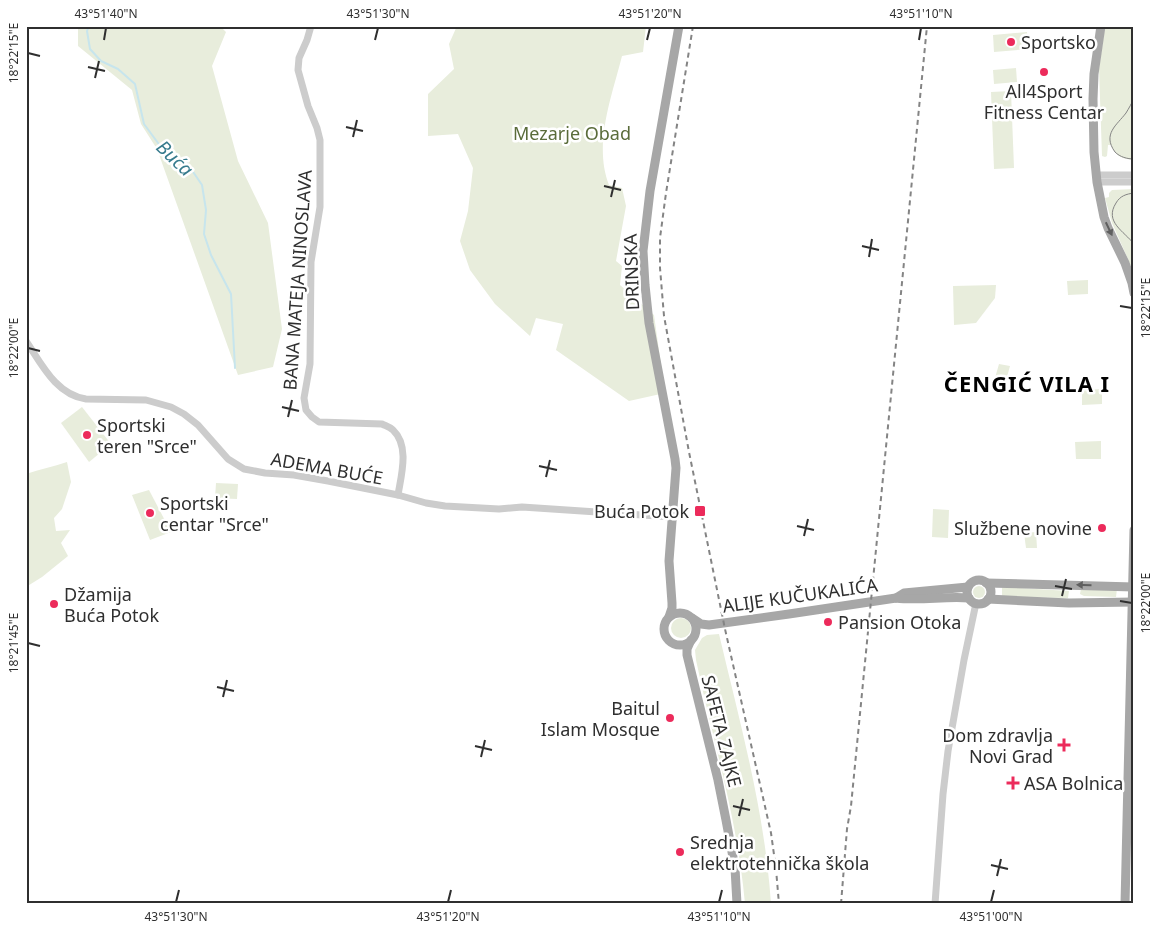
<svg xmlns="http://www.w3.org/2000/svg" width="1160" height="930" font-family="'Noto Sans',sans-serif">
<style>
.green{fill:#e8eddc}
.lines{fill:none;stroke-linecap:round;stroke-linejoin:round}
.stream{stroke:#c7e5ed;stroke-width:2}
.minor{stroke:#ccc;stroke-width:7}
.major{stroke:#a7a7a7;stroke-width:9}
.tram{stroke:#848484;stroke-width:1}
.rail{stroke:#848484;stroke-width:2;stroke-dasharray:5 4;stroke-linecap:butt}
.oneway{fill:#5f5f5f}
.ticks{fill:none;stroke:#2f2f2f;stroke-width:2}
.poi-dot{fill:#ec2b5b;stroke:#fff;stroke-width:2}
.labels{text-anchor:middle;dominant-baseline:central;stroke-width:5;stroke-linejoin:round;paint-order:stroke}
.poi-label{font-size:18px;fill:#2f2f2f;stroke:#fff;text-anchor:start}
.park-label{font-size:18px;fill:#5a6c3a;stroke:#fff}
.street-label{font-size:18px;fill:#2f2f2f;stroke:#fff}
.water-label{font-size:19px;font-style:italic;fill:#377b8d;stroke:#fff}
.district-label{font-size:22px;font-weight:bold;letter-spacing:1px;fill:#000;stroke:#fff}
.neatline{fill:none;stroke:#2f2f2f;stroke-width:2}
.ticks-label{font-size:12px;text-anchor:middle;fill:#2f2f2f}
</style>
<rect width="100%" height="100%" fill="#fff"/>
<!-- green -->
<g class="green">
<polygon points="78,26 220,26 226,32 212,66 238,161 268,223 282,329 273,367 238,375 157,149 141,124 132,90 78,46"/>
<path d="M 457,26 L 646,26 L 643,52 L 622,56 C 612,96 593,144 609,185 L 622,188 L 626,206 L 616,261 L 622,266 L 620,285 L 654,315 L 665,393 L 629,401 L 556,350 L 563,324 L 536,318 L 530,336 L 495,304 L 470,270 L 460,241 L 468,211 L 473,168 L 458,134 L 428,136 L 428,94 L 454,69 L 449,44 Z"/>
<path d="M 1105,26 L 1134,26 L 1134,160 C 1122,159 1115,156 1111,145 L 1108,145 L 1107,156 L 1105,157 L 1102,156 L 1099,69 Z"/>
<polygon points="1027,32 1029,49 994,52 993,35"/>
<polygon points="1016,68 1017,82 994,84 993,70"/>
<polygon points="1011,91 1014,168 994,169 991,92"/>
<polygon points="1134,189 1134,275 1128,259 1112,223 1105,198 1109,197 1109,193 1112,190"/>
<polygon points="1088,280 1088,294 1068,295 1067,281"/>
<polygon points="996,285 995,298 976,323 954,325 953,286"/>
<polygon points="999,364 1010,366 1004,388 993,385"/>
<polygon points="1102,389 1102,404 1082,405 1082,390"/>
<polygon points="82,407 111,444 89,462 61,423"/>
<polygon points="1101,441 1101,459 1076,459 1075,442"/>
<path d="M 67,462 L 71,482 L 62,509 L 54,518 L 56,531 L 70,530 L 61,543 L 68,556 L 42,577 L 26,587 L 26,474 C 40,469 53,467 67,462 Z"/>
<polygon points="216,483 238,484 237,499 215,498"/>
<polygon points="149,490 171,532 150,540 132,495"/>
<polygon points="933,509 949,510 948,538 932,537"/>
<polygon points="1036,532 1037,548 1026,548 1024,533"/>
<circle cx="979" cy="592" r="6"/>
<polygon points="1002,587 1069,591 1068,598 1002,597"/>
<polygon points="1081,589 1117,589 1116,597 1084,596 1080,594"/>
<circle cx="681" cy="628" r="10"/>
<path d="M 719,634 C 740,723 765,812 771,904 L 745,904 C 738,821 713,741 696,660 L 695,650 L 702,638 L 707,635 Z"/>
</g>
<g class="lines">
<!-- stream -->
<polyline class="stream" points="89,26 87,31 90,49 101,61 118,69 135,84 144,124 161,147 187,163 202,185 206,210 204,234 211,255 231,294 235,368"/>
<!-- minor -->
<g class="minor">
<path d="M 311,26 L 307,40 L 299,58 L 298,70 L 308,106 L 317,128 L 320,140 L 320,207 L 311,262 L 310,364 L 304,398 L 306,410 L 312,417 L 319,422 L 382,424 C 386,426 390,427 393,430 C 410,446 401,476 398,495"/>
<polyline points="1096,175 1134,175"/>
<polyline points="1097,182 1134,182"/>
<path d="M 26,341 C 41,363 56,395 86,399 L 146,400 L 171,407 L 184,414 L 198,425 L 228,459 L 244,469 L 265,473 L 294,475 L 328,481 L 398,495 L 426,503 L 445,506 L 499,509 L 522,507 L 672,517"/>
<polyline points="935,904 943,794 948,751 964,660 976,603"/>
</g>
<!-- major -->
<g class="major">
<polyline points="1101,26 1094,74 1093,99 1094,152 1097,182 1104,217 1108,228 1125,263 1132,283 1134,293"/>
<circle cx="979" cy="592" r="12"/>
<polyline points="986,583 1134,587"/>
<polyline points="896,598 904,593 968,587"/>
<polyline points="988,599 1069,603 1134,602"/>
<circle cx="680" cy="629" r="16"/>
<polyline points="669,617 672,608 672,603 669,561 676,468 675,459 649,323 645,285 643,251 650,191 679,26"/>
<path d="M 692,618 L 701,624 L 709,625 L 789,614 L 896,598 C 920,601 945,596 969,598"/>
<polyline points="691,640 687,649 687,655 718,780 726,820 735,868 737,904"/>
<polyline points="1125,904 1134,530"/>
</g>
<!-- tram -->
<g class="tram">
<polyline points="1134,26 1134,27"/>
<path d="M 1134,98 C 1132,103 1129,108 1126,113 C 1117,125 1102,134 1115,152 C 1120,157 1127,159 1134,159"/>
<path d="M 1134,193 C 1126,194 1120,196 1116,203 C 1104,222 1124,231 1134,244"/>
<polyline points="1134,904 1134,897"/>
</g>
<!-- rail -->
<g class="rail">
<polyline points="693,26 666,193 660,238 660,268 664,316 689,452 725,629 771,833 776,869 779,904"/>
<polyline points="841,904 847,829 851,806 927,26"/>
</g>
</g>
<!-- one-way arrows -->
<defs><path id="oneway-solid" d="M-6-.8H1V-3.2L6.5 0L1 3.2V.8H-6Z" transform="scale(1.25)"/></defs>
<g class="oneway">
<use href="#oneway-solid" transform="translate(1109 229) rotate(65)"/>
<use href="#oneway-solid" transform="translate(1084 585) rotate(-178)"/>
</g>
<!-- ticks -->
<path class="ticks" d="M 104,40 L 106,28M 375,40 L 378,28M 647,40 L 650,28M 919,40 L 921,28M 28,53 L 40,56M 88,67 L 105,71M 95,78 L 99,61M 346,127 L 363,131M 353,137 L 357,120M 604,186 L 621,190M 611,197 L 615,180M 862,246 L 879,250M 869,257 L 872,239M 1120,306 L 1132,308M 28,348 L 40,351M 282,407 L 299,411M 288,417 L 292,400M 539,466 L 557,470M 546,477 L 550,460M 797,526 L 814,530M 804,536 L 808,519M 1055,586 L 1072,589M 1062,596 L 1066,579M 1120,601 L 1132,603M 28,643 L 40,646M 217,687 L 234,691M 223,697 L 227,680M 475,746 L 492,750M 481,757 L 485,740M 733,806 L 750,810M 739,816 L 743,799M 991,865 L 1008,869M 997,876 L 1001,859M 176,902 L 179,890M 448,902 L 451,890M 719,902 L 722,890M 991,902 L 994,890"/>
<!-- markers -->
<g class="poi-dot">
<circle cx="1011" cy="42" r="5"/>
<circle cx="1044" cy="72" r="5"/>
<circle cx="87" cy="435" r="5"/>
<rect x="694" y="505" width="12" height="12" rx="2.5"/>
<circle cx="150" cy="513" r="5"/>
<circle cx="1102" cy="528" r="5"/>
<circle cx="54" cy="604" r="5"/>
<circle cx="828" cy="622" r="5"/>
<circle cx="670" cy="718" r="5"/>
<path d="M1061.5 737.5h5v5h5v5h-5v5h-5v-5h-5v-5h5z"/>
<path d="M1010.5 775.5h5v5h5v5h-5v5h-5v-5h-5v-5h5z"/>
<circle cx="680" cy="852" r="5"/>
</g>
<g class="labels">
<!-- poi labels -->
<g class="poi-label">
<text x="1021" y="42">Sportsko</text>
<text x="1044" y="91" text-anchor="middle">All4Sport<tspan x="1044" dy="21">Fitness Centar</tspan></text>
<text x="97" y="425">Sportski<tspan x="97" dy="21">teren "Srce"</tspan></text>
<text x="160" y="503">Sportski<tspan x="160" dy="21">centar "Srce"</tspan></text>
<text x="689" y="511" text-anchor="end">Buća Potok</text>
<text x="1092" y="528" text-anchor="end">Službene novine</text>
<text x="64" y="594">Džamija<tspan x="64" dy="21">Buća Potok</tspan></text>
<text x="838" y="622">Pansion Otoka</text>
<text x="660" y="708" text-anchor="end">Baitul<tspan x="660" dy="21">Islam Mosque</tspan></text>
<text x="1053" y="735" text-anchor="end">Dom zdravlja<tspan x="1053" dy="21">Novi Grad</tspan></text>
<text x="1024" y="783">ASA Bolnica</text>
<text x="690" y="842">Srednja<tspan x="690" dy="21">elektrotehnička škola</tspan></text>
</g>
<!-- park labels -->
<g class="park-label">
<text x="572" y="133">Mezarje Obad</text>
</g>
<!-- street labels -->
<g class="street-label">
<text transform="translate(631 272) rotate(-92)">DRINSKA</text>
<text transform="translate(297 280) rotate(-86)">BANA MATEJA NINOSLAVA</text>
<text transform="translate(327 468) rotate(10)">ADEMA BUĆE</text>
<text transform="translate(800 595) rotate(-8)">ALIJE KUČUKALIĆA</text>
<text transform="translate(722 731) rotate(76)">SAFETA ZAJKE</text>
</g>
<!-- water labels -->
<g class="water-label">
<text transform="translate(175 158) rotate(43)">Buća</text>
</g>
<!-- district labels -->
<g class="district-label">
<text x="1027" y="383">ČENGIĆ VILA I</text>
</g>
</g>
<!-- border -->
<rect width="1160" height="930" fill="none" stroke="#ffffff" stroke-width="55"/>
<rect x="28" y="28" width="1104" height="874" class="neatline"/>
<g class="ticks-label">
<text x="106" y="18">43°51'40"N</text>
<text x="378" y="18">43°51'30"N</text>
<text x="650" y="18">43°51'20"N</text>
<text x="921" y="18">43°51'10"N</text>
<text transform="translate(14 53) rotate(-90)" y="4">18°22'15"E</text>
<text transform="translate(1146 308) rotate(-90)" y="4">18°22'15"E</text>
<text transform="translate(14 348) rotate(-90)" y="4">18°22'00"E</text>
<text transform="translate(1146 603) rotate(-90)" y="4">18°22'00"E</text>
<text transform="translate(14 643) rotate(-90)" y="4">18°21'45"E</text>
<text x="176" y="921">43°51'30"N</text>
<text x="448" y="921">43°51'20"N</text>
<text x="719" y="921">43°51'10"N</text>
<text x="991" y="921">43°51'00"N</text>
</g>
</svg>
